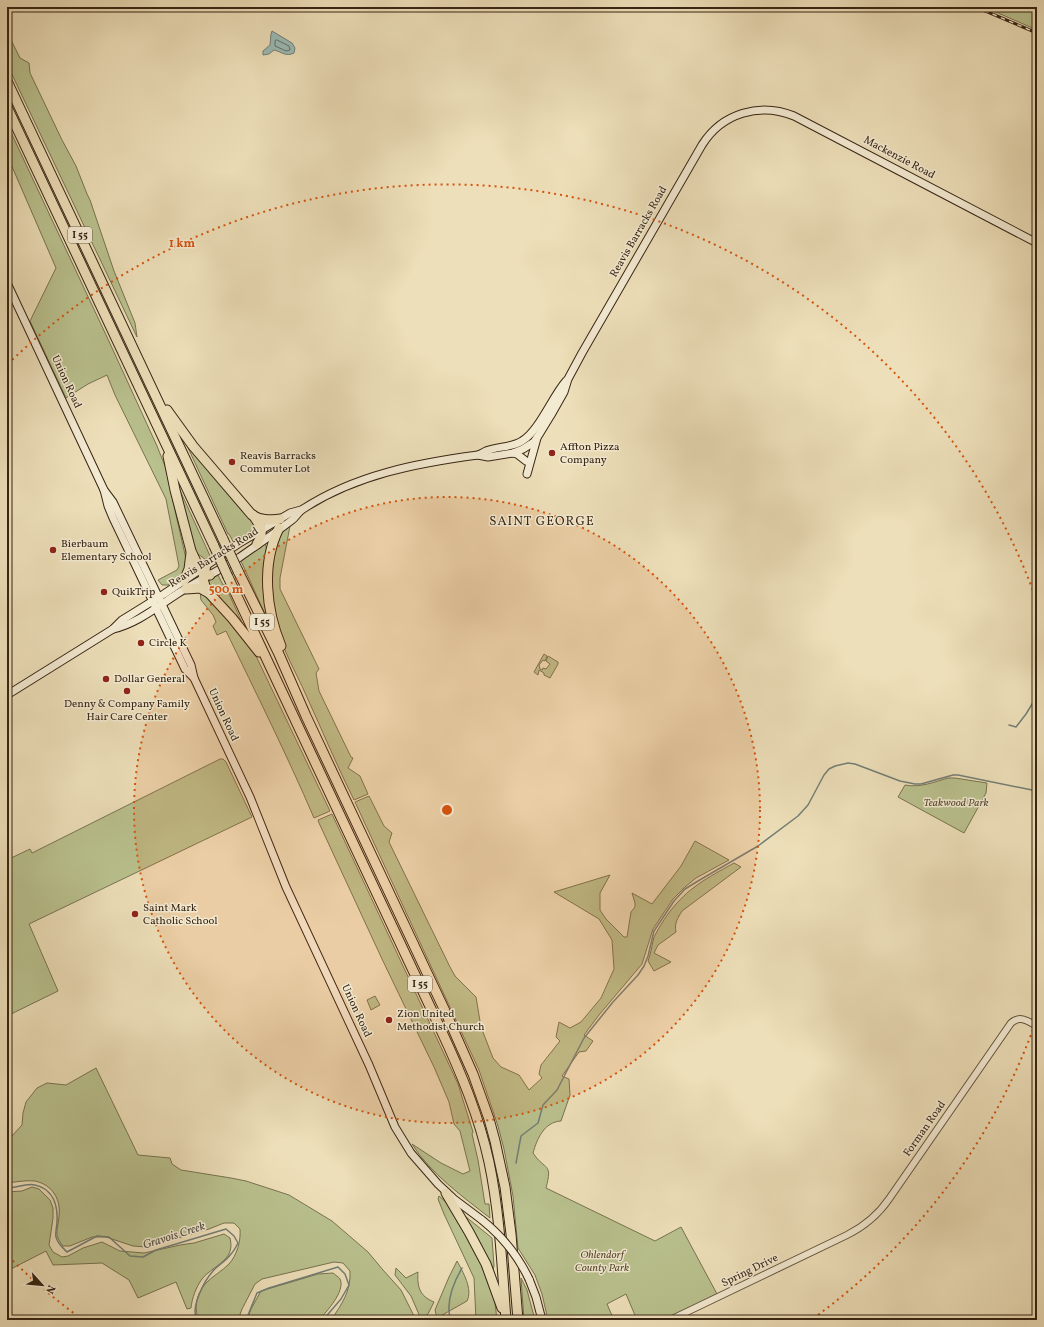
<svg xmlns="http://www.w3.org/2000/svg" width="1044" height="1327" font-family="Vollkorn,serif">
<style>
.green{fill:#b9c18e;stroke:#787351}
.water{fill:#9bbbb7;stroke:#737f76}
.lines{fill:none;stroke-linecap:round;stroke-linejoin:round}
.shore{stroke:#697066;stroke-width:1}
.stream{stroke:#737f76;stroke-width:1.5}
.tertiary-casing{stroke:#64543d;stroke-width:8}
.secondary-casing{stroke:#372514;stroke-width:9}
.motorway-casing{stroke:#372514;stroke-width:11}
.tertiary{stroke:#f3ead2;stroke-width:6}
.secondary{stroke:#f3ead2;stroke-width:7}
.motorway{stroke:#eddfb9;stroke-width:9}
.rail-casing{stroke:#372514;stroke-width:3}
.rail{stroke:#f3ead2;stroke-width:1.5;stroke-dasharray:4.5;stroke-linecap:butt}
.secondary-bridge-casing{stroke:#372514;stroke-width:9;stroke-linecap:butt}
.motorway-bridge-casing{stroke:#372514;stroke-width:11;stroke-linecap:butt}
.secondary-bridge{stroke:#f3ead2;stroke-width:7}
.motorway-bridge{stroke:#eddfb9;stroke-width:9}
.ring{fill:none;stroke:#d6540d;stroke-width:2;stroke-dasharray:2 4}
.poi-dot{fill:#8f2418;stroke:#f3ead2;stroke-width:1.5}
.labels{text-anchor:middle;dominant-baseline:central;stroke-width:3;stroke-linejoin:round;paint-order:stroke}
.shield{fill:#f3ead2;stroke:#6f604d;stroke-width:1}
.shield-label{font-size:10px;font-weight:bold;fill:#372514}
.street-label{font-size:11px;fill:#372514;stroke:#f3ead2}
.poi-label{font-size:11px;fill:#372514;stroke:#f3ead2;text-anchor:start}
.park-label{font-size:11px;font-style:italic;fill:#584c32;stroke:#f3ead2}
.water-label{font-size:12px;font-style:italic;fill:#555245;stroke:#f3ead2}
.quarter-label{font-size:13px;letter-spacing:1px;fill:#372514;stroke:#f3ead2}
.centre{fill:#d6540d;stroke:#f3ead2;stroke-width:2}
.ring-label{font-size:12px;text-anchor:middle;font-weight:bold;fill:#d6540d;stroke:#f3ead2;stroke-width:3;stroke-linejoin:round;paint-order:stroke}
</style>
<rect width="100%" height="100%" fill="#eddfb9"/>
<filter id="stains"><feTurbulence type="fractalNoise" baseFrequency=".005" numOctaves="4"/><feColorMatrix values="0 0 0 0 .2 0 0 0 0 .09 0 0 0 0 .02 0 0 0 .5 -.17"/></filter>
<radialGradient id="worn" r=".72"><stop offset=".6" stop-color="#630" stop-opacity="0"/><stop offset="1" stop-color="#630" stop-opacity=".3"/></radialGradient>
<!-- green -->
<g class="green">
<polygon points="985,7 1037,7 1037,30 989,9"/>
<polygon points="7,32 20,58 29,63 30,73 62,140 76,166 87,194 90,200 114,271 135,323 137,337 7,64"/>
<polygon points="7,124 107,337 157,446 165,466 168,477 176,515 187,563 181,577 168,585 162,585 158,580 177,570 179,566 166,499 115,395 107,375 88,384 66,398 30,321 56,268 7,155"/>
<polygon points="183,437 254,520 258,529 234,543 229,534 228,534"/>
<polygon points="178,486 211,558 205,559 195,552"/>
<path d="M 290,526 L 280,578 L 280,589 L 319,669 L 316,673 L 319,691 L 351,757 L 353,758 L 348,768 L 360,776 L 368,794 L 354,800 C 337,766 322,730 306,695 C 296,672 283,651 277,627 C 272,605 269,560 278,539 C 280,533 285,530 290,526 Z"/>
<polygon points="265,544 267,549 269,623 241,561"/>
<polygon points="218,575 223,585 225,585 244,627 208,588 208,581"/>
<path d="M 200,591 L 207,595 L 249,645 L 257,658 L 330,811 L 314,818 C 287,755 256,693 226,631 L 217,635 L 213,626 L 216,622 L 213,615 L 201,600 Z"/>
<polygon points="544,654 547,656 545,661 543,660 539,665 540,669 542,670 543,668 546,669 550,664 546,661 548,656 558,662 558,664 550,678 544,675 544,673 539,670 538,675 534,672"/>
<polygon points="220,759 223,759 226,762 252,817 29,924 58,991 7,1016 7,860 30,849 32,853"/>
<path d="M 948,778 L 955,778 L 987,783 L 986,793 L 964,833 L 898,797 L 905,785 C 920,788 934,782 948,778 Z"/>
<path d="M 369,796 L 384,826 L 392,833 L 389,842 L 450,967 L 455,976 L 476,997 L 481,1027 L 493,1058 L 501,1067 L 519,1075 L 529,1090 L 542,1078 L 539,1074 L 541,1065 L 560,1041 L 556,1037 L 559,1022 L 570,1028 L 581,1022 L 601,998 L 614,969 L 612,940 L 599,919 L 554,892 L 610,875 L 600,893 L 600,910 L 606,919 L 624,937 L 627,937 L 631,912 L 635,907 L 635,903 L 632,893 L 652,904 L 681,866 L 695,841 L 729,860 L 696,878 L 685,887 L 673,899 L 653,929 L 642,964 L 599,1015 L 584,1035 L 593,1041 L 586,1051 L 579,1052 L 562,1076 L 569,1079 L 570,1095 L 561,1121 C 544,1122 537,1139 533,1153 C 545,1171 553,1162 546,1188 L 655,1241 L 681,1227 L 717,1294 L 665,1320 L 637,1320 L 626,1294 L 607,1304 L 614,1320 L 583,1320 L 581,1315 L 575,1320 L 548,1320 L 542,1294 L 535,1275 L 518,1248 L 513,1196 L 504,1149 L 498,1126 L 479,1070 L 355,802 Z"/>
<path d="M 332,814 L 446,1058 L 458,1084 L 473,1132 L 472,1134 L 478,1160 L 485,1204 L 489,1204 L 490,1218 C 462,1196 431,1174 412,1144 L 441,1163 L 463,1174 L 470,1171 L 460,1131 L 454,1124 L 449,1102 L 434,1067 L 382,959 L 319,823 L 318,820 Z"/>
<path d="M 734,863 L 741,867 L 682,911 C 678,918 674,923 676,932 L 658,945 L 654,953 L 671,962 L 654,971 L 648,961 C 651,953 652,945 654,937 C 658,929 663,921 668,914 C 687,888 707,878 734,863 Z"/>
<polygon points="375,996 380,1005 371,1010 367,1000"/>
<path d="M 96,1068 L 138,1155 L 170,1158 L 172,1164 L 181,1170 L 231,1178 L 246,1181 L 289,1195 L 332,1221 L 368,1252 L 383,1270 L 401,1290 L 413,1314 L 414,1320 L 331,1320 C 342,1304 351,1291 350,1271 L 343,1263 L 334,1262 L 262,1279 L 255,1284 L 242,1309 L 238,1320 L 199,1320 C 193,1307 197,1293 207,1282 C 213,1276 222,1271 229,1264 C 237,1255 241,1241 240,1229 L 234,1223 L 224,1223 L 209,1229 L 146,1247 L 133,1246 L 106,1237 L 92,1237 L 70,1246 L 63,1246 C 53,1233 58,1231 59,1216 C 61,1200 53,1185 35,1181 C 26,1180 16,1182 7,1183 L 7,1135 L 12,1136 L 22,1125 L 23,1113 L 26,1102 L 37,1088 L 47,1083 L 66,1085 Z"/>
<path d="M 32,1187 L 39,1189 L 50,1200 L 53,1208 L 53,1218 L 49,1245 L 53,1252 L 62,1257 L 68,1256 L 83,1248 L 102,1242 L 120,1251 L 144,1253 L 180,1245 L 194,1243 L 224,1234 L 230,1238 C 236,1261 213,1265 202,1279 C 196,1287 192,1298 191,1308 L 187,1309 L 176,1282 L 138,1298 L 129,1280 L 102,1263 L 53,1265 L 46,1251 L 7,1271 L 7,1192 L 22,1191 Z"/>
<polygon points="439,1196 448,1204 479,1255 494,1294 497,1320 476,1320 474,1278 444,1214 438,1199"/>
<polygon points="465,1216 492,1238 494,1266 492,1273 465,1219"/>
<path d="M 457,1261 C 463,1272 473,1289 467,1301 L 437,1318 L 435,1310 L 449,1277 Z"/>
<path d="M 396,1268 L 406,1278 L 418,1272 C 417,1286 419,1296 434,1302 L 428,1314 L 421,1319 L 411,1296 L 395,1275 Z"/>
<path d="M 333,1273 C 335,1275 339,1277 340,1279 C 346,1291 326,1312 319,1320 L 247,1320 L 251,1309 L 261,1291 L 318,1274 Z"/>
<polygon points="521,1278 527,1290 535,1320 524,1320"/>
</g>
<!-- water -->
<path class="water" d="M 272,31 L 292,43 L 295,48 L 294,53 C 286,57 282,52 274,50 L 269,54 L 263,55 L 263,51 L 270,45 L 271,34 Z"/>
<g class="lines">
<!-- shore -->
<polygon class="shore" points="277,40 289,46 290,50 286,51 275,46 275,41"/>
<!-- stream -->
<g class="stream">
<polyline points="1009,725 1016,727 1026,714 1037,696"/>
<polyline points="516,1163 521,1136 538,1123 543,1105 557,1090 584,1038 613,1002 638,975 644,966 648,956 654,931 674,901 685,889 698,881 758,846 798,816 808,805 824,775 829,769 835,766 848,763 855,764 900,781 915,784 921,784 953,775 958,775 1037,791"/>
<path d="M 7,1188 C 17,1188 25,1183 35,1185 C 53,1189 58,1205 57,1222 C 57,1227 55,1232 56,1237 C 58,1244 62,1247 67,1252 L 97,1236 L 109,1237 L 130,1256 L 143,1257 L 156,1250 L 226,1229 L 234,1236 L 238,1243 C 236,1247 234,1251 231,1254 C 226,1261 218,1265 213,1271 C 204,1281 190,1308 197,1320"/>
<polyline points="246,1320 257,1293 269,1288 338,1267 345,1274 349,1285 341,1299 323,1320"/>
<path d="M 451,1320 C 450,1317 449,1314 449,1311 C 448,1296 455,1280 462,1268"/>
</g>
<defs>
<path id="tertiary" d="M 670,1320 L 847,1235 C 865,1226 878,1215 889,1199 L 1011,1023 C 1020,1015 1028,1021 1037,1026"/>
<g id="secondary">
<polyline points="7,283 104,490 113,502 191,665 194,678"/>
<polyline points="513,453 517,454 526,461"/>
<path d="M 478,455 C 481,454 484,452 486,451 C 498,446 511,448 522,441 C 539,431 552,397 566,381"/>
<polyline points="527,474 537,438"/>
<polyline points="104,490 108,506 113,518 185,669 194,678 250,797 286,887 369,1065 395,1127 411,1153 438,1184 454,1199 482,1220"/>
<path d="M 113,629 C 136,624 157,607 177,594 C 197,581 219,571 240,557 C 257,545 275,533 292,520 C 296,517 298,512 303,509 C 355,475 417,463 478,455 L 488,457 L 513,453 L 523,449 L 534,442 L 540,433 L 551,415 L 564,392 L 568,379 L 582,353 L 702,145 C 722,113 760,102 794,116 L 1037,243"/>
<polyline points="7,695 113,629 122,620 164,594 238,544 290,513 301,510"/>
<polyline points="529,1279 536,1297 542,1320"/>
</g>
<g id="motorway">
<polyline points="7,81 223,539"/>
<polyline points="7,107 214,546"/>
<path d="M 167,410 L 193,446 L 252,515 C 262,521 269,520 280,519"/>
<polyline points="168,456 175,490 191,551 200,570 203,573 210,575"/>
<path d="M 253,515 C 261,527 265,530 257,544"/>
<path d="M 279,528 C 261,564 266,610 281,646"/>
<polyline points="206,565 203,579 205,586 209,593 232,618 259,652"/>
<polyline points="238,571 278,652 306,716 445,1011 473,1074 489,1119 495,1141 505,1187 511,1234 518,1320"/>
<path d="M 228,577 L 441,1030 C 461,1073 479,1116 489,1162 C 500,1214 502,1267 506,1320"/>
<polyline points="184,581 189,569 191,553"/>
<polyline points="186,589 200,588 209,593"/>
<polyline points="446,1193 469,1232 486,1264 502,1308"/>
</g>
</defs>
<!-- tertiary casing -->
<use href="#tertiary" class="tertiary-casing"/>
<!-- secondary casing -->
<use href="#secondary" class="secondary-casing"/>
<!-- motorway casing -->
<use href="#motorway" class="motorway-casing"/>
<!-- tertiary -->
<use href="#tertiary" class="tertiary"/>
<!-- secondary -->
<use href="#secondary" class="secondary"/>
<!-- motorway -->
<use href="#motorway" class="motorway"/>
<defs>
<polyline id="rail" points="976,7 1037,33"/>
</defs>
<!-- rail casing -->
<use href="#rail" class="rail-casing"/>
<!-- rail -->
<use href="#rail" class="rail"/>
<defs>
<path id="secondary-bridge" d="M 482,1220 C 502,1236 518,1256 529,1279"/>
<g id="motorway-bridge">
<polyline points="223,539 238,571"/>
<polyline points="214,546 228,577"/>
</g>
</defs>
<!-- secondary-bridge casing -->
<use href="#secondary-bridge" class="secondary-bridge-casing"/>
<!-- motorway-bridge casing -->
<use href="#motorway-bridge" class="motorway-bridge-casing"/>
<!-- secondary-bridge -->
<use href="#secondary-bridge" class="secondary-bridge"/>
<!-- motorway-bridge -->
<use href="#motorway-bridge" class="motorway-bridge"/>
</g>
<!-- distance rings -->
<circle cx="447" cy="810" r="313" fill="#d6540d" fill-opacity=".12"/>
<g class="ring">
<circle cx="447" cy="810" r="313"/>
<path d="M1035 1024A626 626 0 0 1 811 1320M83 1320A626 626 0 0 1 8 1256M8 364A626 626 0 0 1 1035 596"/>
</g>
<!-- markers -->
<g class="poi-dot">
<circle cx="552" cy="453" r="4"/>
<circle cx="232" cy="462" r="4"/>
<circle cx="53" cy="550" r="4"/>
<circle cx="104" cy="592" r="4"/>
<circle cx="141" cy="643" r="4"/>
<circle cx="106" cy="679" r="4"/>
<circle cx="127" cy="691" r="4"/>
<circle cx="135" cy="914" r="4"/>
<circle cx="389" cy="1020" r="4"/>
</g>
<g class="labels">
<!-- shield labels -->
<g class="shield">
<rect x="68" y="227" width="24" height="16" rx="3"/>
<rect x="250" y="614" width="24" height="16" rx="3"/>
<rect x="408" y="976" width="24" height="16" rx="3"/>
</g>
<g class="shield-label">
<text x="80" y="235">I 55</text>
<text x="262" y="622">I 55</text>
<text x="420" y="984">I 55</text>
</g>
<!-- street labels -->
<g class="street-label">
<text transform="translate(899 158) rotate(28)">Mackenzie Road</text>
<text transform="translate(639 232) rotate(-60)">Reavis Barracks Road</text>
<text transform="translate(66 382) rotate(65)">Union Road</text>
<text transform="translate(214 558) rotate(-32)">Reavis Barracks Road</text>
<text transform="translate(223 715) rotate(65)">Union Road</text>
<text transform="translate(356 1011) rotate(65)">Union Road</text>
<text transform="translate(925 1129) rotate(-55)">Forman Road</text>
<text transform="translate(750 1271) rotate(-26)">Spring Drive</text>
</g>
<!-- poi labels -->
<g class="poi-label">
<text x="560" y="447">Affton Pizza<tspan x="560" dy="13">Company</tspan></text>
<text x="240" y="456">Reavis Barracks<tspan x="240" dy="13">Commuter Lot</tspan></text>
<text x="61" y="544">Bierbaum<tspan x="61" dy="13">Elementary School</tspan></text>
<text x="112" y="592">QuikTrip</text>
<text x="149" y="643">Circle K</text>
<text x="114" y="679">Dollar General</text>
<text x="127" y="704" text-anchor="middle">Denny &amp; Company Family<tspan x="127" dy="13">Hair Care Center</tspan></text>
<text x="143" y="908">Saint Mark<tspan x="143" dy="13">Catholic School</tspan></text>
<text x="397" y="1014">Zion United<tspan x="397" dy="13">Methodist Church</tspan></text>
</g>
<!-- park labels -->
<g class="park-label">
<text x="956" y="803">Teakwood Park</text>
<text x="602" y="1255">Ohlendorf<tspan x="602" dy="13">County Park</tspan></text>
</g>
<!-- water labels -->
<g class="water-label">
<text transform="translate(174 1236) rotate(-18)">Gravois Creek</text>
</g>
<!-- quarter labels -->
<g class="quarter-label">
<text x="542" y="522">SAINT GEORGE</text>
</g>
</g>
<circle cx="447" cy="810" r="6" class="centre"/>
<g class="ring-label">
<text x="182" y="247">1 km</text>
<text x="226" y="593">500 m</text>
</g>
<!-- margin -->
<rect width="1044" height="1327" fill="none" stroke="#eddfb9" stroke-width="24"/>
<rect x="8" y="8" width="1028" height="1311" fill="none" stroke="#372514" stroke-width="2"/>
<rect x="12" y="12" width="1020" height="1303" fill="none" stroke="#372514"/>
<!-- north arrow -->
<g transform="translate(42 1285) rotate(117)" stroke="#f3ead2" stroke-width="3" paint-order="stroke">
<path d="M0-3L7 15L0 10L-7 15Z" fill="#372514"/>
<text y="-6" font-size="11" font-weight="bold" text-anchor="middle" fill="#372514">N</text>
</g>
<rect width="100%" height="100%" filter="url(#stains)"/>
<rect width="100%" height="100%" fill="url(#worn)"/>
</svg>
